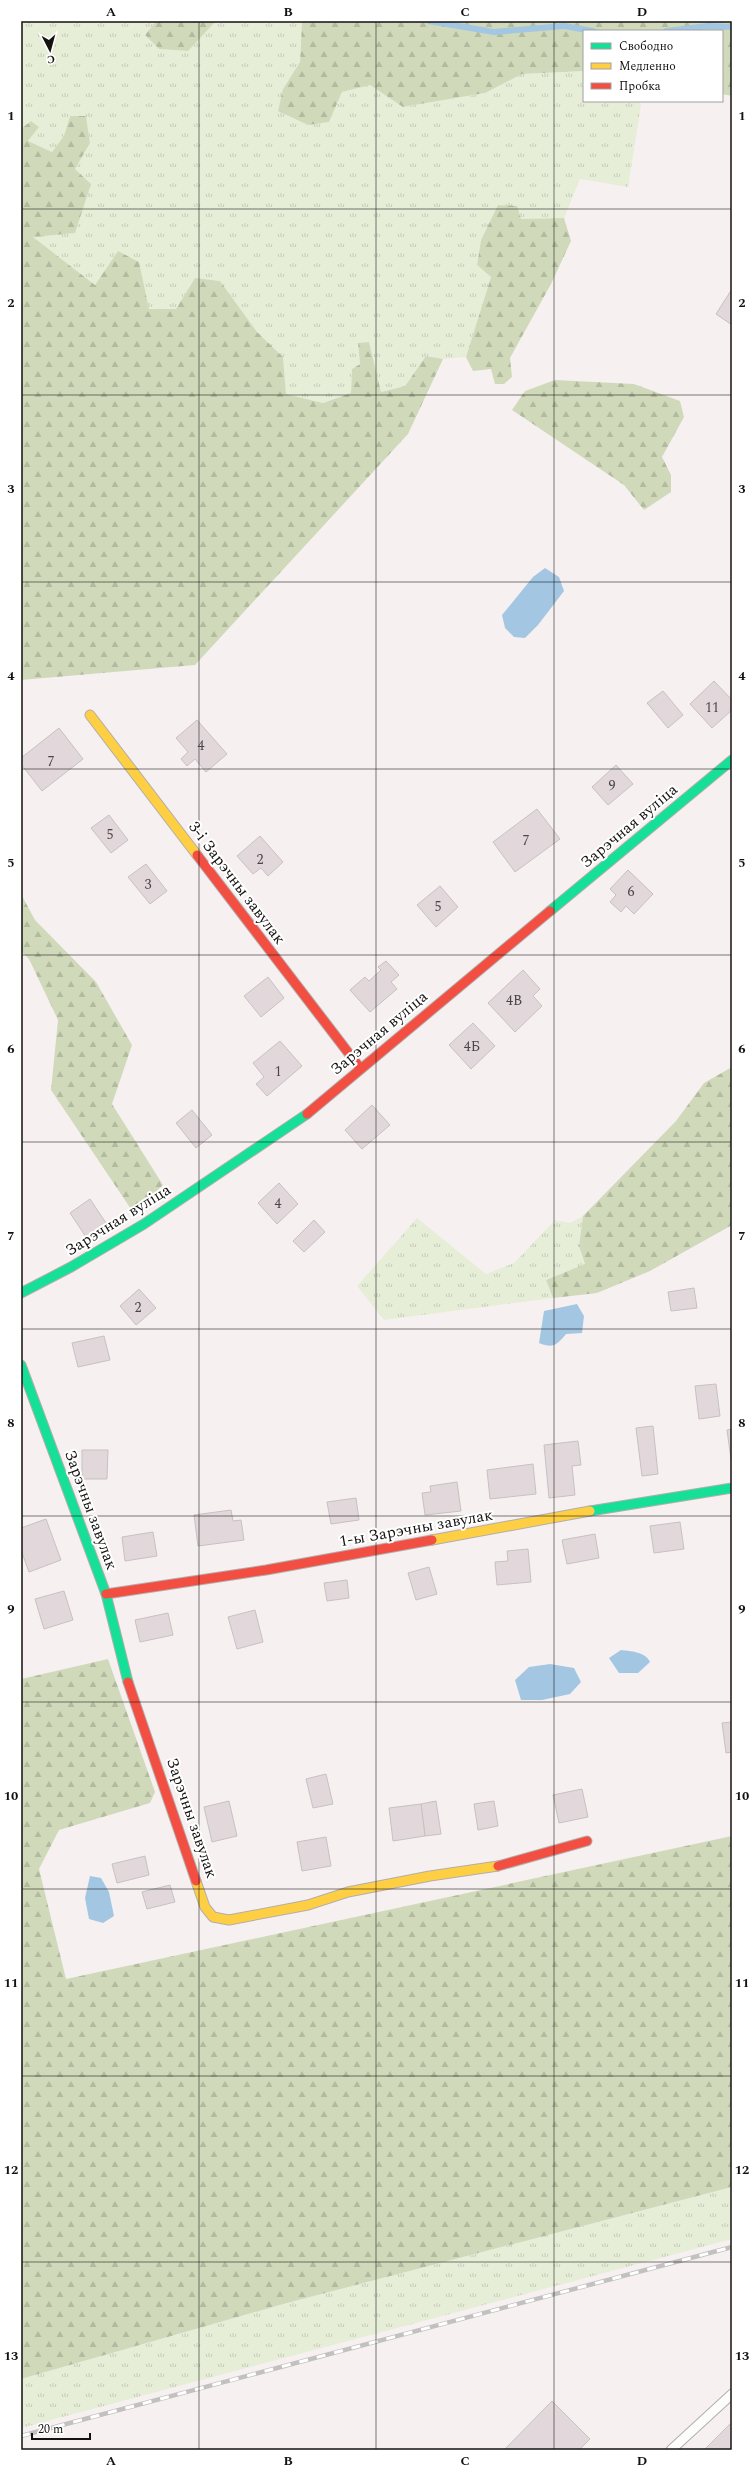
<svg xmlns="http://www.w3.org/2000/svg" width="753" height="2471" font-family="Spectral,serif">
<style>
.grass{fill:url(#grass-tufts)}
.forest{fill:url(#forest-firs)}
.water{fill:#a3c6e3}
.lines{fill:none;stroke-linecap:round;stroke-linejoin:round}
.stream{stroke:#a3c6e3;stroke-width:6}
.building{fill:#e2d8db;stroke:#c5c2c2}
.lane-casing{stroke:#b2aead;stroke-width:11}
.fast-casing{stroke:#b2aead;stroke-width:11}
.slow-casing{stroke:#b2aead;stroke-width:11}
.jam-casing{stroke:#b2aead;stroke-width:11}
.lane{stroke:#fefdfd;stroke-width:9}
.fast{stroke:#16e098;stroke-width:9}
.slow{stroke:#ffcf43;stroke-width:9}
.jam{stroke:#f24e42;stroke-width:9}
.rail-casing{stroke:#c2c1c0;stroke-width:4.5}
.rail{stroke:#fff;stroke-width:3;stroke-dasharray:9;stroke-linecap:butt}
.grid{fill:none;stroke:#141110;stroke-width:1;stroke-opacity:0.55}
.labels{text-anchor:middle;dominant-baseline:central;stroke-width:4;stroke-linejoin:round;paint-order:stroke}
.number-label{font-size:14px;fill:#4b4646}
.street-label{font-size:16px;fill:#141110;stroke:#fff}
.neatline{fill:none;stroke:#141110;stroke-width:1.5}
.grid-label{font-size:13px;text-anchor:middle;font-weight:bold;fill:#141110}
</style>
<defs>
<pattern id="grass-tufts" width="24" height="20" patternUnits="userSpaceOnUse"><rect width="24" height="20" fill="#e7eed8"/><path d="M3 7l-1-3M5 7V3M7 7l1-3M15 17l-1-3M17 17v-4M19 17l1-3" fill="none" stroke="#c5cbb8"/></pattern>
<pattern id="forest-firs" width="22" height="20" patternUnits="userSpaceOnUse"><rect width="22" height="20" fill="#d0daba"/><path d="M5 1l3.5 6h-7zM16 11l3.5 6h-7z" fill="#b2ba9f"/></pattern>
</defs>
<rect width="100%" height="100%" fill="#f6f1f0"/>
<!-- grass -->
<g class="grass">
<polygon points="24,21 156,21 145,35 159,49 187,51 216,21 302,21 300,62 283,89 329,122 342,92 370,85 404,107 485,93 522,74 584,71 584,101 639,101 641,105 628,187 580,179 564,218 520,219 498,206 481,240 477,265 491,277 466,357 443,359 426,356 405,386 381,392 369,342 358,343 360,364 352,369 351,393 323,403 286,394 283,357 257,332 220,281 195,278 176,309 149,309 118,251 95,285 32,237 90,143 86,116 70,116 64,136 52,152 28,141 39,127 31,121 21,129 21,23"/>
<polygon points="583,1216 579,1246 585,1264 546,1280 553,1298 384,1320 357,1286 417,1218 486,1274 514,1263 555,1220 570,1223"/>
<polygon points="732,2187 732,2239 21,2428 21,2379 287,2303"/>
</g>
<!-- forest -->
<g class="forest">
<polygon points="156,21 216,21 188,51 159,49 145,35"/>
<polygon points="302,21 732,21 732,96 722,94 722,31 584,31 584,71 522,74 485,93 403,107 370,85 342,92 329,122 308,125 278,111 283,89 300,62"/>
<polygon points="70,116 86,116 90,143 75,169 91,184 75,233 33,237 95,285 118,251 139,262 149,309 176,309 195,278 220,281 257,332 283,357 286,394 323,403 351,393 352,369 360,364 358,343 369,342 381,392 405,386 426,356 443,359 408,434 195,665 21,680 21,129 31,121 39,127 28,141 52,152 64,136"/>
<polygon points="498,205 517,206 521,219 564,218 571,241 551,284 510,358 512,377 504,384 495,384 491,369 473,371 466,357 491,277 477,265 481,240"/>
<polygon points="555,380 634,384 680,401 684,417 662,457 671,475 671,492 644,510 624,485 512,410 525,391"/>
<polygon points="21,894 35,920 96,982 132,1045 112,1104 163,1185 133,1212 51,1090 58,1020 29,959 21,951"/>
<polygon points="732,1067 732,1225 650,1271 597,1293 553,1298 546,1280 585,1264 579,1246 583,1216 676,1121 704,1083"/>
<polygon points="108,1659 155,1792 150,1803 59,1830 39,1869 66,1979 732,1836 732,2187 287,2303 21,2379 21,1679"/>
</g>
<!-- water -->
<g class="water">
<polygon points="545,568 559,577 564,591 538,625 525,638 514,637 505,628 502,615 533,577"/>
<path d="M 577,1304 L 584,1316 L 582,1333 L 566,1334 C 557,1345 553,1349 539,1343 L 544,1311 Z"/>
<path d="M 621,1650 C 630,1651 646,1652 650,1662 L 638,1673 L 619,1673 L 609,1658 Z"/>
<polygon points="550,1664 574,1668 581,1682 570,1694 542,1700 521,1700 515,1680 529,1667"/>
<polygon points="90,1876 101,1878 109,1892 114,1916 103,1923 89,1919 85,1898"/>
</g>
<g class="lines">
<!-- stream -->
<g class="stream">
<polyline points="429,21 494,32 564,26 593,31"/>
<polyline points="666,31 708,26 732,27"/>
</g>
</g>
<!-- building -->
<g class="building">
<polygon points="732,289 732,325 716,314"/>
<polygon points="714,681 732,700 732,710 712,728 690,704"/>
<polygon points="663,691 683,715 668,728 647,703"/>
<polygon points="197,720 227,754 206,772 195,759 187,766 181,759 188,752 176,738"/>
<polygon points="59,728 83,759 42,791 21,764 21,758"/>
<polygon points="616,765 633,784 608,805 592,787"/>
<polygon points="537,809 560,839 515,872 493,842"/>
<polygon points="109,815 128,840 111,853 91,828"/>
<polygon points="260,836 283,862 268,876 261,868 253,874 237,856"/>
<polygon points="146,864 167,891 150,904 128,877"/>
<polygon points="628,870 653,894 634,914 626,906 621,912 610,902 616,895 610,889"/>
<polygon points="440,886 458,907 436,927 417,905"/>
<polygon points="386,961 399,975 391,982 397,989 370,1012 350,990 365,977 369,981 381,970 378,967"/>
<polygon points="523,970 540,989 533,996 542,1006 515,1032 488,1003"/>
<polygon points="268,977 284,998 261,1017 244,996"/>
<polygon points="473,1023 495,1046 471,1069 449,1045"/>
<polygon points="280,1041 302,1066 267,1096 256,1084 264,1077 253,1063"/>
<polygon points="372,1105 390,1125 362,1149 345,1130"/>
<polygon points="192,1110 212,1135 196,1148 176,1123"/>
<polygon points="279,1183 298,1204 277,1224 258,1203"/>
<polygon points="90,1199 108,1226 88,1240 70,1213"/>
<polygon points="314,1220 325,1232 304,1252 293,1241"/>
<polygon points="694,1288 697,1308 671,1311 668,1292"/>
<polygon points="139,1289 156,1308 136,1325 120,1306"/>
<polygon points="104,1336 110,1360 78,1367 72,1343"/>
<polygon points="716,1384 720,1416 699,1419 695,1386"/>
<polygon points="653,1426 658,1474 642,1476 636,1428"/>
<polygon points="732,1429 732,1466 727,1430"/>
<polygon points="578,1441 581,1465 572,1466 575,1495 549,1498 544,1445"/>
<polygon points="82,1450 108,1450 107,1479 82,1479"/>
<polygon points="533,1464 536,1494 490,1499 487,1470"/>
<polygon points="457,1482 461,1511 425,1515 422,1493 431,1492 430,1486"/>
<polygon points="356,1498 359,1520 331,1524 327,1502"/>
<polygon points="231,1510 233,1521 241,1520 244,1540 198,1546 194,1515"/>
<polygon points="46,1519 61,1560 29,1572 21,1550 21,1528"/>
<polygon points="680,1522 684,1549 654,1553 650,1526"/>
<polygon points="153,1532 157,1556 125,1561 122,1537"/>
<polygon points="595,1534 599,1558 567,1564 562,1540"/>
<polygon points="528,1549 531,1582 497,1585 495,1562 508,1561 507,1551"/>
<polygon points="429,1567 437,1594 416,1600 408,1573"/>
<polygon points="347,1580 349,1598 327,1601 324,1583"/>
<polygon points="64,1591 73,1620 44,1629 35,1599"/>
<polygon points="255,1610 263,1642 237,1649 228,1617"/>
<polygon points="168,1613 173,1635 140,1642 135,1620"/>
<polygon points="732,1722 732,1752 726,1753 722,1723"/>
<polygon points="326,1774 333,1804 313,1808 306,1779"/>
<polygon points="582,1789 588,1817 559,1823 553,1795"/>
<polygon points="229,1801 237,1836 212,1842 204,1807"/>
<polygon points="436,1801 441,1834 425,1836 421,1804"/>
<polygon points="494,1801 498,1826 478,1830 474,1804"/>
<polygon points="421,1804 425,1836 393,1841 389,1808"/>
<polygon points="326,1837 331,1866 302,1871 297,1842"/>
<polygon points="145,1856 149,1875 117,1883 112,1864"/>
<polygon points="170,1885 175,1902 147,1909 142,1892"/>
<polygon points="552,2401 590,2439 579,2450 504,2450"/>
<polygon points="732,2422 732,2450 704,2450"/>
</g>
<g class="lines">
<defs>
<polyline id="lane" points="671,2450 732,2394"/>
<g id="fast">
<polyline points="550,911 732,760"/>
<polyline points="21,1293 71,1267 144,1224 307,1114"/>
<polyline points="21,1365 106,1594 128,1682"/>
<polyline points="590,1511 732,1488"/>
</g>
<g id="slow">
<polyline points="90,715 197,855"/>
<polyline points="432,1540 590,1511"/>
<polyline points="196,1881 205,1907 213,1917 229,1920 308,1905 348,1892 430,1876 498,1866"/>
</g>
<g id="jam">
<polyline points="197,855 360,1068"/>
<polyline points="307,1114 550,911"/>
<polyline points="106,1594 266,1570 432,1540"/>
<polyline points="128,1682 196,1881"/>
<polyline points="498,1866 587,1841"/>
</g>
</defs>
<!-- lane casing -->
<use href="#lane" class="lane-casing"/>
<!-- fast casing -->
<use href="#fast" class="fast-casing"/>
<!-- slow casing -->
<use href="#slow" class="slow-casing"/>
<!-- jam casing -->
<use href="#jam" class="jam-casing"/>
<!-- lane -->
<use href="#lane" class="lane"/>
<!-- fast -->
<use href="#fast" class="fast"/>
<!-- slow -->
<use href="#slow" class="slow"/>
<!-- jam -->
<use href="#jam" class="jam"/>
<defs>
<polyline id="rail" points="21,2436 732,2247"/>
</defs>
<!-- rail casing -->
<use href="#rail" class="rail-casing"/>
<!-- rail -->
<use href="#rail" class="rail"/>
</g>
<!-- grid -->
<path class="grid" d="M 199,21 L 199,2450M 376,21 L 376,2450M 554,21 L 554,2450M 21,209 L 732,209M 21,395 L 732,395M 21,582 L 732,582M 21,769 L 732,769M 21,955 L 732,955M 21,1142 L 732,1142M 21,1329 L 732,1329M 21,1516 L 732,1516M 21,1702 L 732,1702M 21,1889 L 732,1889M 21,2076 L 732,2076M 21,2262 L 732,2262"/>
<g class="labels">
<!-- number labels -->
<g class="number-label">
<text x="712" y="707">11</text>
<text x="201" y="745">4</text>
<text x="51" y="761">7</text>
<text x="612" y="785">9</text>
<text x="110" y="834">5</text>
<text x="526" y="840">7</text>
<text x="260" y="859">2</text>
<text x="148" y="884">3</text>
<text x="631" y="891">6</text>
<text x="438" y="906">5</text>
<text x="514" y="1000">4В</text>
<text x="472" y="1046">4Б</text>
<text x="278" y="1071">1</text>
<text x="278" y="1203">4</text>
<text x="138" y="1307">2</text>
</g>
<!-- street labels -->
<g class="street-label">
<text transform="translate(629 826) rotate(-40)">Зарэчная вуліца</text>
<text transform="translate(237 883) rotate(53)">3-і Зарэчны завулак</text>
<text transform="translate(379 1033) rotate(-40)">Зарэчная вуліца</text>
<text transform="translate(118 1220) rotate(-32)">Зарэчная вуліца</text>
<text transform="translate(91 1510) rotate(70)">Зарэчны завулак</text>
<text transform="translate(416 1528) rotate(-10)">1-ы Зарэчны завулак</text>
<text transform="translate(192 1818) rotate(71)">Зарэчны завулак</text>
</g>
</g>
<!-- border -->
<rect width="753" height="2471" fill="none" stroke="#ffffff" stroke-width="44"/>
<!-- legend -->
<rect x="583" y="30" width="140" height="72" fill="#ffffff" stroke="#a1a09f"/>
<rect x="591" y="43" width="20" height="6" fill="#16e098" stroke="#a1a09f"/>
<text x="619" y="50" font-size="12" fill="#141110">Свободно</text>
<rect x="591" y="63" width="20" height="6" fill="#ffcf43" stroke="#a1a09f"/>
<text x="619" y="70" font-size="12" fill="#141110">Медленно</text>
<rect x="591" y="83" width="20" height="6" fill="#f24e42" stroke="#a1a09f"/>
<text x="619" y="90" font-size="12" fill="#141110">Пробка</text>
<!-- north arrow -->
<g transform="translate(50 50) rotate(174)" stroke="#ffffff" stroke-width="3" paint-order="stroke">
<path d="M0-3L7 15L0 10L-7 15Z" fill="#141110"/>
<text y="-6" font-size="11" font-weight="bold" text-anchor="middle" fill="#141110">С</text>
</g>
<!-- scale -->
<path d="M32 2433v6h58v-6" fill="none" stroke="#141110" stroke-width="2"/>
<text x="38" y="2433" font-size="12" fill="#141110" stroke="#ffffff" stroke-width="3" paint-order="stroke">20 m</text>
<rect x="22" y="22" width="709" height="2427" class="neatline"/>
<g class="grid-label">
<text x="111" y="16">A</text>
<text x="288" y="16">B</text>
<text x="465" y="16">C</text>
<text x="642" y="16">D</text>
<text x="11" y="120">1</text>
<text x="742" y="120">1</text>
<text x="11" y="307">2</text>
<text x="742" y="307">2</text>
<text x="11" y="493">3</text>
<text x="742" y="493">3</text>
<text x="11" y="680">4</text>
<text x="742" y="680">4</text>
<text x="11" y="867">5</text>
<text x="742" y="867">5</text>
<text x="11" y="1053">6</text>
<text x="742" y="1053">6</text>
<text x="11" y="1240">7</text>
<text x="742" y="1240">7</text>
<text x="11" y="1427">8</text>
<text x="742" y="1427">8</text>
<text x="11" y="1613">9</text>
<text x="742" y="1613">9</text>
<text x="11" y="1800">10</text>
<text x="742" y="1800">10</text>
<text x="11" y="1987">11</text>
<text x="742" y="1987">11</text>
<text x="11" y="2174">12</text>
<text x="742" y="2174">12</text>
<text x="11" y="2360">13</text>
<text x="742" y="2360">13</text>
<text x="111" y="2465">A</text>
<text x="288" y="2465">B</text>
<text x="465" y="2465">C</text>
<text x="642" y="2465">D</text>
</g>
</svg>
